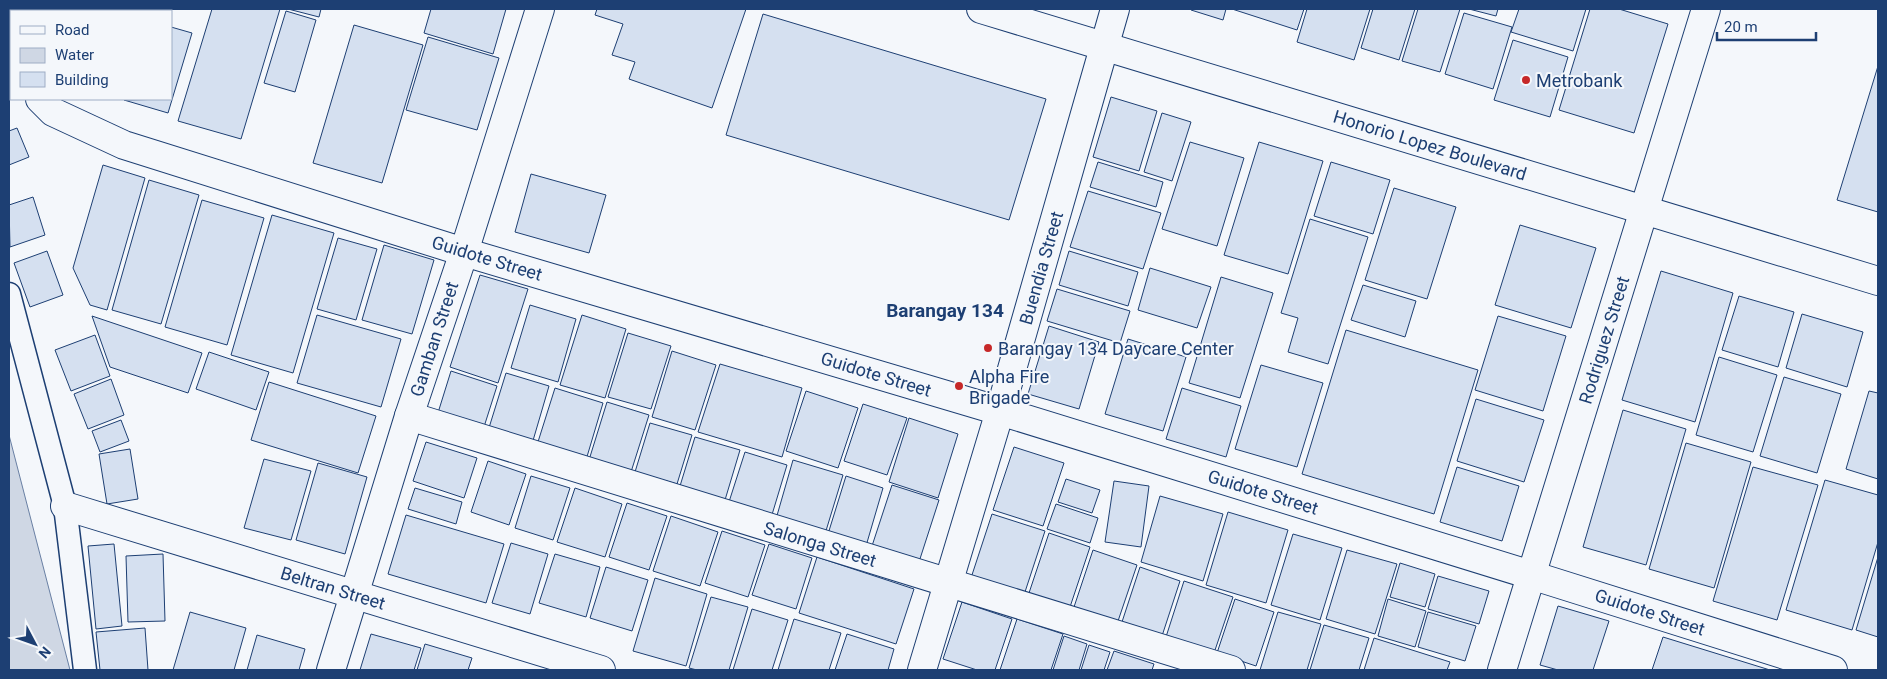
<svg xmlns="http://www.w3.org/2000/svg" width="1887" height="679" font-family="Roboto,sans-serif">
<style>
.water{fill:#cfd7e4;stroke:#687fa3}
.building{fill:#d5e0f0;stroke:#1d3f73}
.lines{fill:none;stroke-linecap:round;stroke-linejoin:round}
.pedestrian-casing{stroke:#1d3f73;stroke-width:25}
.minor-casing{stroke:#1d3f73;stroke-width:30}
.tertiary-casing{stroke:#1d3f73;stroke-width:30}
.secondary-casing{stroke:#1d3f73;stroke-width:30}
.pedestrian{stroke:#f4f7fb;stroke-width:22}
.minor{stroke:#f4f7fb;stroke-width:28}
.tertiary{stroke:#f4f7fb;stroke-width:28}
.secondary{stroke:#f4f7fb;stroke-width:28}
.poi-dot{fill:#c62828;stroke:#f4f7fb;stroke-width:2}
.labels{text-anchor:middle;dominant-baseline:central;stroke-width:4;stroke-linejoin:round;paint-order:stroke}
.poi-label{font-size:18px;fill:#1d3f73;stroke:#f4f7fb;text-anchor:start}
.street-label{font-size:18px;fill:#1d3f73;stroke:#f4f7fb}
.neighbourhood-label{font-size:19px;font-weight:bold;fill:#1d3f73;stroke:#f4f7fb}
</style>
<rect width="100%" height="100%" fill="#f4f7fb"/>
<!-- water -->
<polygon class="water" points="9,435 70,670 9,670"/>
<!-- building -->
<g class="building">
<polygon points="9,9 81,9 81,11 11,11 11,13"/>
<polygon points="91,9 145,9 144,11 90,11"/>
<polygon points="212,9 280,9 241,139 178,121"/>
<polygon points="288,9 321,9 319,17"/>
<polygon points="431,9 506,9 493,54 424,33"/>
<polygon points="597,9 746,9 712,108 629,79 635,62 612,55 623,24 595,15"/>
<polygon points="1192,9 1226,9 1223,20 1191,10"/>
<polygon points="1232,9 1304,9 1297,30"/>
<polygon points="1307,9 1370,9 1354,60 1297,42"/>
<polygon points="1373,9 1415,9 1399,60 1361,48"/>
<polygon points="1418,9 1460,9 1440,72 1402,61"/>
<polygon points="1469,9 1498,9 1496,16"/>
<polygon points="1519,9 1586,9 1573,51 1511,32"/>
<polygon points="1590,9 1619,9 1668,24 1634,133 1559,110"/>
<polygon points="286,11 316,20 295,92 264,83"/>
<polygon points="1464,13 1512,27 1493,89 1445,74"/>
<polygon points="763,14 1046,99 1009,220 726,135"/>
<polygon points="354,25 423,45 382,183 313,163"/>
<polygon points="171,27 192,33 168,113 124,100 171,99"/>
<polygon points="428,37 499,58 477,130 406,110"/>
<polygon points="1513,40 1568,57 1550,117 1494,100"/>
<polygon points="1878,66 1878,212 1837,200"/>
<polygon points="1111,97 1157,111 1139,171 1093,157"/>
<polygon points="1162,113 1191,122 1172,181 1144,172"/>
<polygon points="17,128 29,157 9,165 9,131"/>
<polygon points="1190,142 1244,158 1217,246 1162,229"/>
<polygon points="1259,142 1323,161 1288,274 1224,255"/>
<polygon points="1098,162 1163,182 1156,207 1090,187"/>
<polygon points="1331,162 1390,180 1373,234 1314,216"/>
<polygon points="103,165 145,178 107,310 90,305 73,268"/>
<polygon points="531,174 606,195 589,253 515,232"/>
<polygon points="149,180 199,195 161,324 112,310"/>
<polygon points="1394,188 1456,207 1427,299 1365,280"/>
<polygon points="1088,191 1161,213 1143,269 1070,247"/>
<polygon points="33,197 45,235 10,247 9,205"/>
<polygon points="202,200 264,218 227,345 165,327"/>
<polygon points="272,215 334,233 293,373 231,355"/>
<polygon points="1310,219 1368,237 1328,364 1288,352 1298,318 1281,313"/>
<polygon points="1520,225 1596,248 1571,328 1495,305"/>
<polygon points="338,238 377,249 356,320 317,309"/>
<polygon points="384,245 434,260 412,334 362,320"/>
<polygon points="47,251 63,295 30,307 14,263"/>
<polygon points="1069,251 1138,272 1128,306 1059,285"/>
<polygon points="1150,268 1211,287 1197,328 1138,310"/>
<polygon points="1661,271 1733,293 1695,422 1622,400"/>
<polygon points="480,275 528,289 498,383 450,367"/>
<polygon points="1221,277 1273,293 1240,398 1189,383"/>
<polygon points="1363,285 1416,301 1405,337 1351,320"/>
<polygon points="1057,289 1130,311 1120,343 1047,321"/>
<polygon points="1739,296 1794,312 1778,367 1722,350"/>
<polygon points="530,305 576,319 558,382 511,368"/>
<polygon points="1802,314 1863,332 1847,387 1786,368"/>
<polygon points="317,315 401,339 381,407 297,383"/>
<polygon points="582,315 626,329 605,398 560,385"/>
<polygon points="92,316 202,353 188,393 110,367"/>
<polygon points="1498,316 1566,336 1543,411 1475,390"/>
<polygon points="1049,326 1099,342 1079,409 1028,394"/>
<polygon points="1346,330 1478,370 1434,514 1302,474"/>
<polygon points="628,333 671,346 651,409 608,397"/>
<polygon points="95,335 110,376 71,391 55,350"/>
<polygon points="1128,339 1186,357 1163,431 1105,414"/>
<polygon points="672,351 716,365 695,430 652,417"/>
<polygon points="209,352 269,372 256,410 196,389"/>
<polygon points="1719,357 1777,375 1753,452 1696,435"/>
<polygon points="720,364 802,388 782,457 698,432"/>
<polygon points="1261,365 1323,383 1297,467 1235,449"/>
<polygon points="451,371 497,386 483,430 437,416"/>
<polygon points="506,373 549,386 532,444 488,431"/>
<polygon points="1784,377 1841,394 1817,473 1760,456"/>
<polygon points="111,379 124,415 88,429 74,394"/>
<polygon points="269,382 376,416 358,473 251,440"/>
<polygon points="555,388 603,403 586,460 537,445"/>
<polygon points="1182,388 1241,406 1226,457 1166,439"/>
<polygon points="806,391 858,408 838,468 786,451"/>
<polygon points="1869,391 1878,393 1878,479 1846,469"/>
<polygon points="1476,399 1544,420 1524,482 1457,461"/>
<polygon points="607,402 649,415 631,472 589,460"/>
<polygon points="863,404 907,418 887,475 844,461"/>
<polygon points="1623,410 1686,429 1646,565 1583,547"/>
<polygon points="909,418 958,434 938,498 889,482"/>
<polygon points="121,420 129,441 100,452 92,431"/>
<polygon points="650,423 692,435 677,484 635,472"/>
<polygon points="695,437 740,450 725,500 680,486"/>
<polygon points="426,442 477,458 464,498 413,481"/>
<polygon points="1686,443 1751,462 1714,588 1649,569"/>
<polygon points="1014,447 1064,463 1043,526 993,510"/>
<polygon points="130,449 138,499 107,504 99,454"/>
<polygon points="745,452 787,465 771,518 728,505"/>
<polygon points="264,459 311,471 291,540 244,528"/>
<polygon points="793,460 843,475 825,534 776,519"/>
<polygon points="488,461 526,474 509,525 471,512"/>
<polygon points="318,463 367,477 345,554 296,540"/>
<polygon points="1457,467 1519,486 1502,541 1440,522"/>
<polygon points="1753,467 1818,485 1777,620 1713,601"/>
<polygon points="531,476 570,488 553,540 515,528"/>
<polygon points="846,476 883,488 866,546 828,534"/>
<polygon points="1066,479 1100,490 1092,513 1058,502"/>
<polygon points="1825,480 1878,495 1878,542 1852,630 1786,610"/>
<polygon points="1114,481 1149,486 1141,547 1105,542"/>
<polygon points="892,485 939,500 918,565 871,549"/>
<polygon points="415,488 462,502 456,524 408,509"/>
<polygon points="575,488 622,504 605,557 557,542"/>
<polygon points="1160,496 1223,514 1203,581 1141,562"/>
<polygon points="627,503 667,516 649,570 609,557"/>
<polygon points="1056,504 1098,518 1090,543 1047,529"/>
<polygon points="1228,512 1288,530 1266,603 1206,585"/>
<polygon points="992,514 1045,531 1023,598 970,581"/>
<polygon points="406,515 504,544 486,603 388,574"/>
<polygon points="671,516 718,532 700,586 653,571"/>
<polygon points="722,531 765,545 748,597 705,583"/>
<polygon points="1049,533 1090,547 1069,610 1028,596"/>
<polygon points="1293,534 1342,548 1320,620 1271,605"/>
<polygon points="511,543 548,554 530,614 492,603"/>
<polygon points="114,544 122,626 96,629 88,546"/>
<polygon points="769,544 812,558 796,609 752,595"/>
<polygon points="1093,550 1137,565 1117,624 1073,610"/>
<polygon points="1347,550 1397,564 1375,634 1326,619"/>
<polygon points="163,554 165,621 128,622 126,556"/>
<polygon points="555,554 600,567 586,617 539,603"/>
<polygon points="817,557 914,589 896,644 799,613"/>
<polygon points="1878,557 1878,637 1856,630"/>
<polygon points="1400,563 1435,574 1425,607 1390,597"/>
<polygon points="606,567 648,580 632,631 590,618"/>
<polygon points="1140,567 1180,581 1161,639 1121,625"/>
<polygon points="1438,576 1489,591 1479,624 1428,609"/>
<polygon points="655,578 707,594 686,666 633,651"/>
<polygon points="1184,581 1233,597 1213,656 1165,640"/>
<polygon points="711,597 748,607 729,670 697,670 689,668"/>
<polygon points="1235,599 1274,612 1256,666 1217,653"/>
<polygon points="1388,599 1426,611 1415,647 1378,636"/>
<polygon points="962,602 1012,619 995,670 977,670 943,659"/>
<polygon points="1558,606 1609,621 1593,670 1558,670 1540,665"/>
<polygon points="752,609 788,620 772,670 733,670"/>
<polygon points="190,612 246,628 234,670 173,670"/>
<polygon points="1278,612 1321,624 1307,670 1260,670"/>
<polygon points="1428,612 1476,626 1465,661 1418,647"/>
<polygon points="794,619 841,633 829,670 778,670"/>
<polygon points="1017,619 1063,634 1051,670 1000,670"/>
<polygon points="1324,625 1369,638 1359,670 1310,670"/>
<polygon points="145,628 148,670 100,670 96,632"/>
<polygon points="371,634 421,648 414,670 360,670"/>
<polygon points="847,634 894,649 888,670 835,670"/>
<polygon points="257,635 305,649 299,670 247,670"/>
<polygon points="1064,636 1087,644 1079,670 1053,670"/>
<polygon points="1663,637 1770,670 1652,670"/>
<polygon points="1374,638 1450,662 1447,670 1364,670"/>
<polygon points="425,644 472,658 468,670 417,670"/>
<polygon points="1089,645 1110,652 1104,670 1081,670"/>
<polygon points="1114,651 1154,664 1152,670 1107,670"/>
</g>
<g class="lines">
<defs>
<polyline id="pedestrian" points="9,294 65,506 85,670"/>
<g id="minor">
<polyline points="9,58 11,64"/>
<polyline points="40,99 53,112 124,145 464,252 1000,411 1531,575 1833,670"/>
<polyline points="409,416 1231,670"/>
<polyline points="65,506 601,670"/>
<polyline points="331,670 409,416 464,252 540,9"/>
<polyline points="922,670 1000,411 1115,9"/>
</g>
<polyline id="tertiary" points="1502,670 1706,9"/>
<polyline id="secondary" points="981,9 1878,281"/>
</defs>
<!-- pedestrian casing -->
<use href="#pedestrian" class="pedestrian-casing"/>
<!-- minor casing -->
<use href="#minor" class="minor-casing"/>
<!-- tertiary casing -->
<use href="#tertiary" class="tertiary-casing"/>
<!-- secondary casing -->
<use href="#secondary" class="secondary-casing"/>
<!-- pedestrian -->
<use href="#pedestrian" class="pedestrian"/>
<!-- minor -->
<use href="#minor" class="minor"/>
<!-- tertiary -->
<use href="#tertiary" class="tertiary"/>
<!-- secondary -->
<use href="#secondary" class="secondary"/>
</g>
<!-- markers -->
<g class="poi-dot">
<circle cx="1526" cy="80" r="5"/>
<circle cx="988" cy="348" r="5"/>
<circle cx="959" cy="386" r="5"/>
</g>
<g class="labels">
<!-- poi labels -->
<g class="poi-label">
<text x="1536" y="80">Metrobank</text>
<text x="998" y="348">Barangay 134 Daycare Center</text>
<text x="969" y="376">Alpha Fire<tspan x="969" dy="21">Brigade</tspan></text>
</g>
<!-- street labels -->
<g class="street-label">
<text transform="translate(1430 145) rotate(17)">Honorio Lopez Boulevard</text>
<text transform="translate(487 258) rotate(17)">Guidote Street</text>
<text transform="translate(1041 268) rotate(-74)">Buendia Street</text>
<text transform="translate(434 339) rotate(-72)">Gamban Street</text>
<text transform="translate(1604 340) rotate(-73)">Rodriguez Street</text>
<text transform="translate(876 374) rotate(17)">Guidote Street</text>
<text transform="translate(1263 492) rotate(17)">Guidote Street</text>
<text transform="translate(820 544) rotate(17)">Salonga Street</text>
<text transform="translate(333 588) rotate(17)">Beltran Street</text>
<text transform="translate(1650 612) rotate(18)">Guidote Street</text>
</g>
<!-- neighbourhood labels -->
<g class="neighbourhood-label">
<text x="945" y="310">Barangay 134</text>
</g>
</g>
<!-- border -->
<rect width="1887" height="679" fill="none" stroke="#1d3f73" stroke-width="20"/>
<!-- legend -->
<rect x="10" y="10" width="162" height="90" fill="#f4f7fb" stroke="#9eadc5"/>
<rect x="20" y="26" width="25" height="8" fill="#f4f7fb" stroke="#9eadc5"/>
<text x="55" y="35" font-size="15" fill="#1d3f73">Road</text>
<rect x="20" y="48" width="25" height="15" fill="#cfd7e4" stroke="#9eadc5"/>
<text x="55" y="60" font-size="15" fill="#1d3f73">Water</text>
<rect x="20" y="72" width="25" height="15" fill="#d5e0f0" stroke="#9eadc5"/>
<text x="55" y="85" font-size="15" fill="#1d3f73">Building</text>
<!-- north arrow -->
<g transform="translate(35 644) rotate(131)" stroke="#f4f7fb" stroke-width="4" paint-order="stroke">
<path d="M0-4L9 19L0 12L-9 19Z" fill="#1d3f73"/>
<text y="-8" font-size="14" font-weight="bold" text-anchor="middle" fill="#1d3f73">N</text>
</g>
<!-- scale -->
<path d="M1717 32v8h99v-8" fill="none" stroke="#1d3f73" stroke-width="2.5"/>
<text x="1724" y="32" font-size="15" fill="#1d3f73" stroke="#f4f7fb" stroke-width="4" paint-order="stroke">20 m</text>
</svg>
